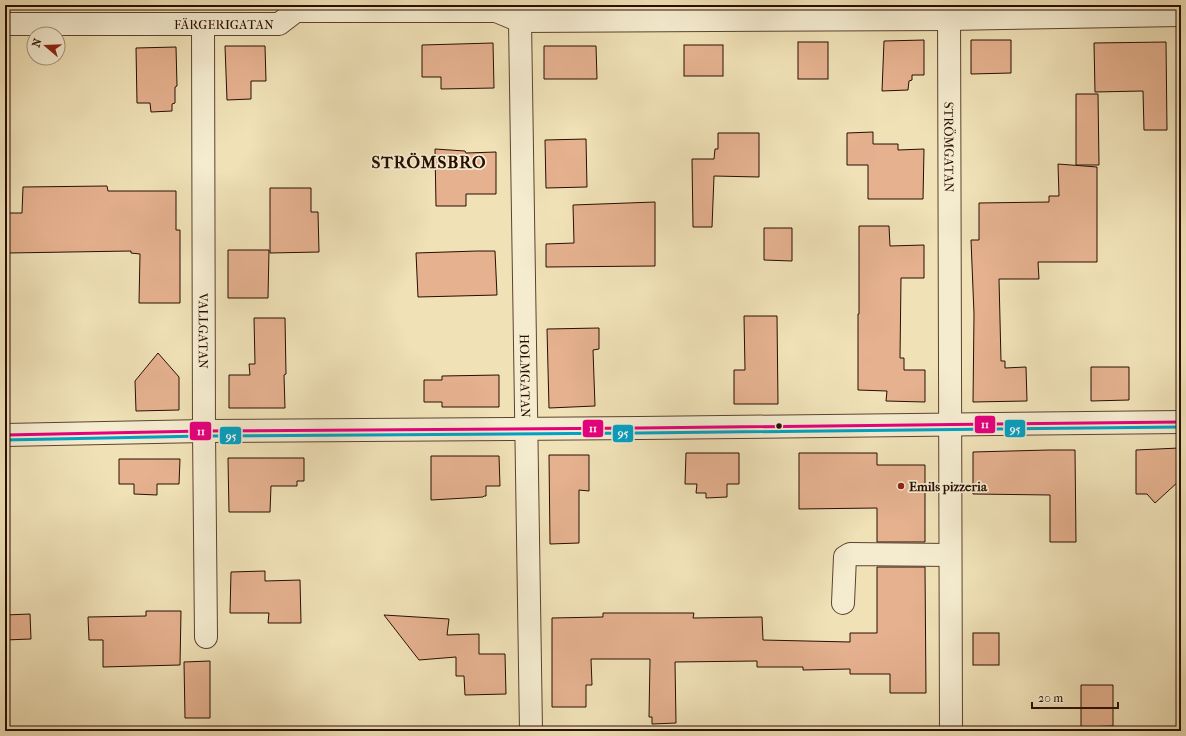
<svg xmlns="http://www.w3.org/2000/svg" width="1186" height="736" font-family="'IM FELL French Canon',serif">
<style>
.building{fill:#e5b18f;stroke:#290e02}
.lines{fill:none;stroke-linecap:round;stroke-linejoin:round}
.minor-casing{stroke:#5b432f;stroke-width:24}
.minor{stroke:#f5ecd0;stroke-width:22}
.bus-1-casing{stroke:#f5ecd0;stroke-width:6}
.bus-2-casing{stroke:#f5ecd0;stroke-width:6}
.bus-1{stroke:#e5007d;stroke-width:3}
.bus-2{stroke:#02a1c4;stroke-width:3}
.bus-dot{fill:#290e02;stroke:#f5ecd0;stroke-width:1.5}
.poi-dot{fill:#8f2418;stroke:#f5ecd0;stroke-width:1.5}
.labels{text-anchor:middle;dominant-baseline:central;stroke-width:3.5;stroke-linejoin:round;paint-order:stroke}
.street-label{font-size:13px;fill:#290e02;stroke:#f5ecd0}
.poi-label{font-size:13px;font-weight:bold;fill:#290e02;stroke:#f5ecd0;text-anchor:start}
.district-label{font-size:17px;font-weight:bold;letter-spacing:1px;fill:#290e02;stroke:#f5ecd0}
.line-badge{stroke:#f5ecd0;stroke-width:1.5}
.badge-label{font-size:11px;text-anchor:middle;font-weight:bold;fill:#fff}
</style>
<rect width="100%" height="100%" fill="#f0e1b7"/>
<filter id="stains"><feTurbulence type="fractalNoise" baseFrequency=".005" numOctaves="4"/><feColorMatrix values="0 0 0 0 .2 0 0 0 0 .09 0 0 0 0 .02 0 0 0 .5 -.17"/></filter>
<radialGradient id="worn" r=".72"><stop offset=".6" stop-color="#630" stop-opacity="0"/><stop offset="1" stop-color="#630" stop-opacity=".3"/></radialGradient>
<!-- building -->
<g class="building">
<polygon points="924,40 924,75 912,75 912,80 909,81 908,90 882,91 884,41"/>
<polygon points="971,40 1011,40 1011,73 971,74"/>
<rect x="798" y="42" width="30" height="37"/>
<polygon points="1166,42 1167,130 1144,130 1143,91 1095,92 1094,43"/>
<polygon points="493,43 494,88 441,89 441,77 422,77 422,45"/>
<rect x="684" y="45" width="39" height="31"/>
<polygon points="225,46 265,46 266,81 251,81 251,99 227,100"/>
<polygon points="544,46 596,46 597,79 544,79"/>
<polygon points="176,47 177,86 175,87 175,103 172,104 172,111 151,112 150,103 137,103 136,48"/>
<polygon points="1076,94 1098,94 1099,165 1076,165"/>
<polygon points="873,132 873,144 898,144 898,150 924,149 923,199 868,199 868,165 847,165 847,133"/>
<polygon points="718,133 759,133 759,177 714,176 712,227 693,227 692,159 714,159 715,149 718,149"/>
<polygon points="586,139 587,187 546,188 545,140"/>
<polygon points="435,149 465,151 466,153 496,152 496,194 466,194 466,206 436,206"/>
<polygon points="1058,164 1097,167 1097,262 1038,262 1039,279 999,279 1001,361 1005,361 1005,368 1026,367 1027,401 973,402 974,314 971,240 979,240 979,203 1049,202 1049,196 1059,196"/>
<polygon points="107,186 108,191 176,191 176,230 180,230 180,303 139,303 140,254 131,253 131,251 8,253 9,213 22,213 23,187"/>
<polygon points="270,188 311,188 311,212 318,212 319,252 270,253"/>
<polygon points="655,202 655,266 546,267 546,244 574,243 573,205"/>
<polygon points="859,226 889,226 890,246 924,245 924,278 901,278 900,358 904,358 904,370 925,370 925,402 886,401 887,391 858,390 858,314 859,314"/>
<polygon points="764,228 792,228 792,261 764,260"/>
<polygon points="228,250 269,250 268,298 228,298"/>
<polygon points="477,251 495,251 497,295 418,297 416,253"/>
<polygon points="744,316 777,316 778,404 734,404 734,370 745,370"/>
<polygon points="254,318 285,318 286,374 284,375 285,408 229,408 229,375 250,375 249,364 255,364"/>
<polygon points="599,328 599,349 593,350 595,406 549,408 547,329"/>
<polygon points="158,353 179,377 179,410 136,411 135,381"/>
<polygon points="1091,367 1129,367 1129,400 1091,401"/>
<polygon points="499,375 499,407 442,407 442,402 424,402 424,380 442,380 442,376"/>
<polygon points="1179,448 1179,481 1155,503 1147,494 1136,494 1136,450"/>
<polygon points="1049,450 1075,450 1076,542 1050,542 1050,495 973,494 973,452"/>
<polygon points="686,453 739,453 739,484 727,484 727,497 706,498 706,493 696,493 697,484 685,484"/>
<polygon points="799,453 877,453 877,465 925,465 925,542 877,542 877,508 799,509"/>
<polygon points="549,455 589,455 589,491 579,490 579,543 550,544"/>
<polygon points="431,456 499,456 500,486 486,486 486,496 484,496 483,497 431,500"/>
<polygon points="228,458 304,458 304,481 297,481 297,486 271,486 270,512 229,512"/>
<polygon points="119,459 180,459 179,484 157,484 157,495 134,494 134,484 119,484"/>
<polygon points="877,567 925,567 926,693 890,693 890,674 850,674 850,669 803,670 803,667 757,667 757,661 675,662 676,723 652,724 652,717 649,717 650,659 591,659 592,685 586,685 586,707 552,707 552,618 603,617 603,613 694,613 693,618 762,617 763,640 850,642 850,633 877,633"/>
<polygon points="265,571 265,581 300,580 301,623 268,623 269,613 230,613 231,572"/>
<polygon points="146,611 181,611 180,665 103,667 103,640 89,640 88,617 146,616"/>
<polygon points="30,614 31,639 5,640 5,615"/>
<polygon points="384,615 449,619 447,635 479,634 479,654 505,654 506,694 465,695 464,676 456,676 456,657 419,660"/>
<rect x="973" y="633" width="26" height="32"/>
<polygon points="210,661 210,718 185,718 184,662"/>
<polygon points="1081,685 1113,685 1113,726 1081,727"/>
</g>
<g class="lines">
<defs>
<g id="minor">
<path id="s1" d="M 949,5 L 951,731"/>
<path id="s2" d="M 520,21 L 531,731"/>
<path id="s3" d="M 5,24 L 279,24 L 296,11 L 496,11 L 520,21 L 949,19 L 1181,15"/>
<path id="s4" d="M 203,24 L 204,431 L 206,637"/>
<polyline points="5,435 204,431 640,428 1181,422"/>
<polyline points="843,603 845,557 850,554 950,555"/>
</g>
</defs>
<!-- minor casing -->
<use href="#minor" class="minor-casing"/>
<!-- minor -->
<use href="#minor" class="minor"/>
<defs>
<polyline id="bus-1" points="5,435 204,431 640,428 1181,422"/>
<polyline id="bus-2" points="5,440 204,436 640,433 1181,427"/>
</defs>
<!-- bus-1 casing -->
<use href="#bus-1" class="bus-1-casing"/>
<!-- bus-2 casing -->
<use href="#bus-2" class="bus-2-casing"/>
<!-- bus-1 -->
<use href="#bus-1" class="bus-1"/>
<!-- bus-2 -->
<use href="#bus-2" class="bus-2"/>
</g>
<!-- markers -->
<circle class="bus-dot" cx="779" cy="426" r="3.5"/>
<circle class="poi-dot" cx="901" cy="486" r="4"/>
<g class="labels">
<!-- street labels -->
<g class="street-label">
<text stroke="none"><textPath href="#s3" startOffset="219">FÄRGERIGATAN</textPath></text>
<text stroke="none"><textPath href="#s1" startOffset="142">STRÖMGATAN</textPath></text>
<text stroke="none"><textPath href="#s4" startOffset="307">VALLGATAN</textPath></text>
<text stroke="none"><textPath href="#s2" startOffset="355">HOLMGATAN</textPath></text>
</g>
<!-- poi labels -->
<g class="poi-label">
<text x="909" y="486">Emils pizzeria</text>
</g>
<!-- district labels -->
<g class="district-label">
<text x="429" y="162">STRÖMSBRO</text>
</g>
</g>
<g class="line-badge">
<rect x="974" y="415" width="22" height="19" rx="4" fill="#e5007d"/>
<rect x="582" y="419" width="22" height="19" rx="4" fill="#e5007d"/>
<rect x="1004" y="419" width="22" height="19" rx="4" fill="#02a1c4"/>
<rect x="189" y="421" width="23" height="20" rx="4" fill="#e5007d"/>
<rect x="612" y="424" width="22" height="19" rx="4" fill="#02a1c4"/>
<rect x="219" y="426" width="23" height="19" rx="4" fill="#02a1c4"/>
</g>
<g class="badge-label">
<text x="985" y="428">11</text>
<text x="593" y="432">11</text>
<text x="1015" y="433">95</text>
<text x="201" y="435">11</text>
<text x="623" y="437">95</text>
<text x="231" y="440">95</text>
</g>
<!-- margin -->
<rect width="1186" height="736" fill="none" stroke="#f0e1b7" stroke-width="20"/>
<rect x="6" y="6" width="1174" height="724" fill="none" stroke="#290e02" stroke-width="2"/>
<rect x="10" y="10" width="1166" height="716" fill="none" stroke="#290e02"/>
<!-- north arrow -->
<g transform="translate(46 46) rotate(289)"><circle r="19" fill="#f5ecd0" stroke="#a3937e"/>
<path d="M0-3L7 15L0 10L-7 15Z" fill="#8f2418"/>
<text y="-6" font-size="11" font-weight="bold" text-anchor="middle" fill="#290e02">N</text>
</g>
<!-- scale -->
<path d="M1032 702v6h86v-6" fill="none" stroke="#290e02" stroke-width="2"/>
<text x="1038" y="702" font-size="12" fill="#290e02" stroke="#f5ecd0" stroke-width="3" paint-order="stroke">20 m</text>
<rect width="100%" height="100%" filter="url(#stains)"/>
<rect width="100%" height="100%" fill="url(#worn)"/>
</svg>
